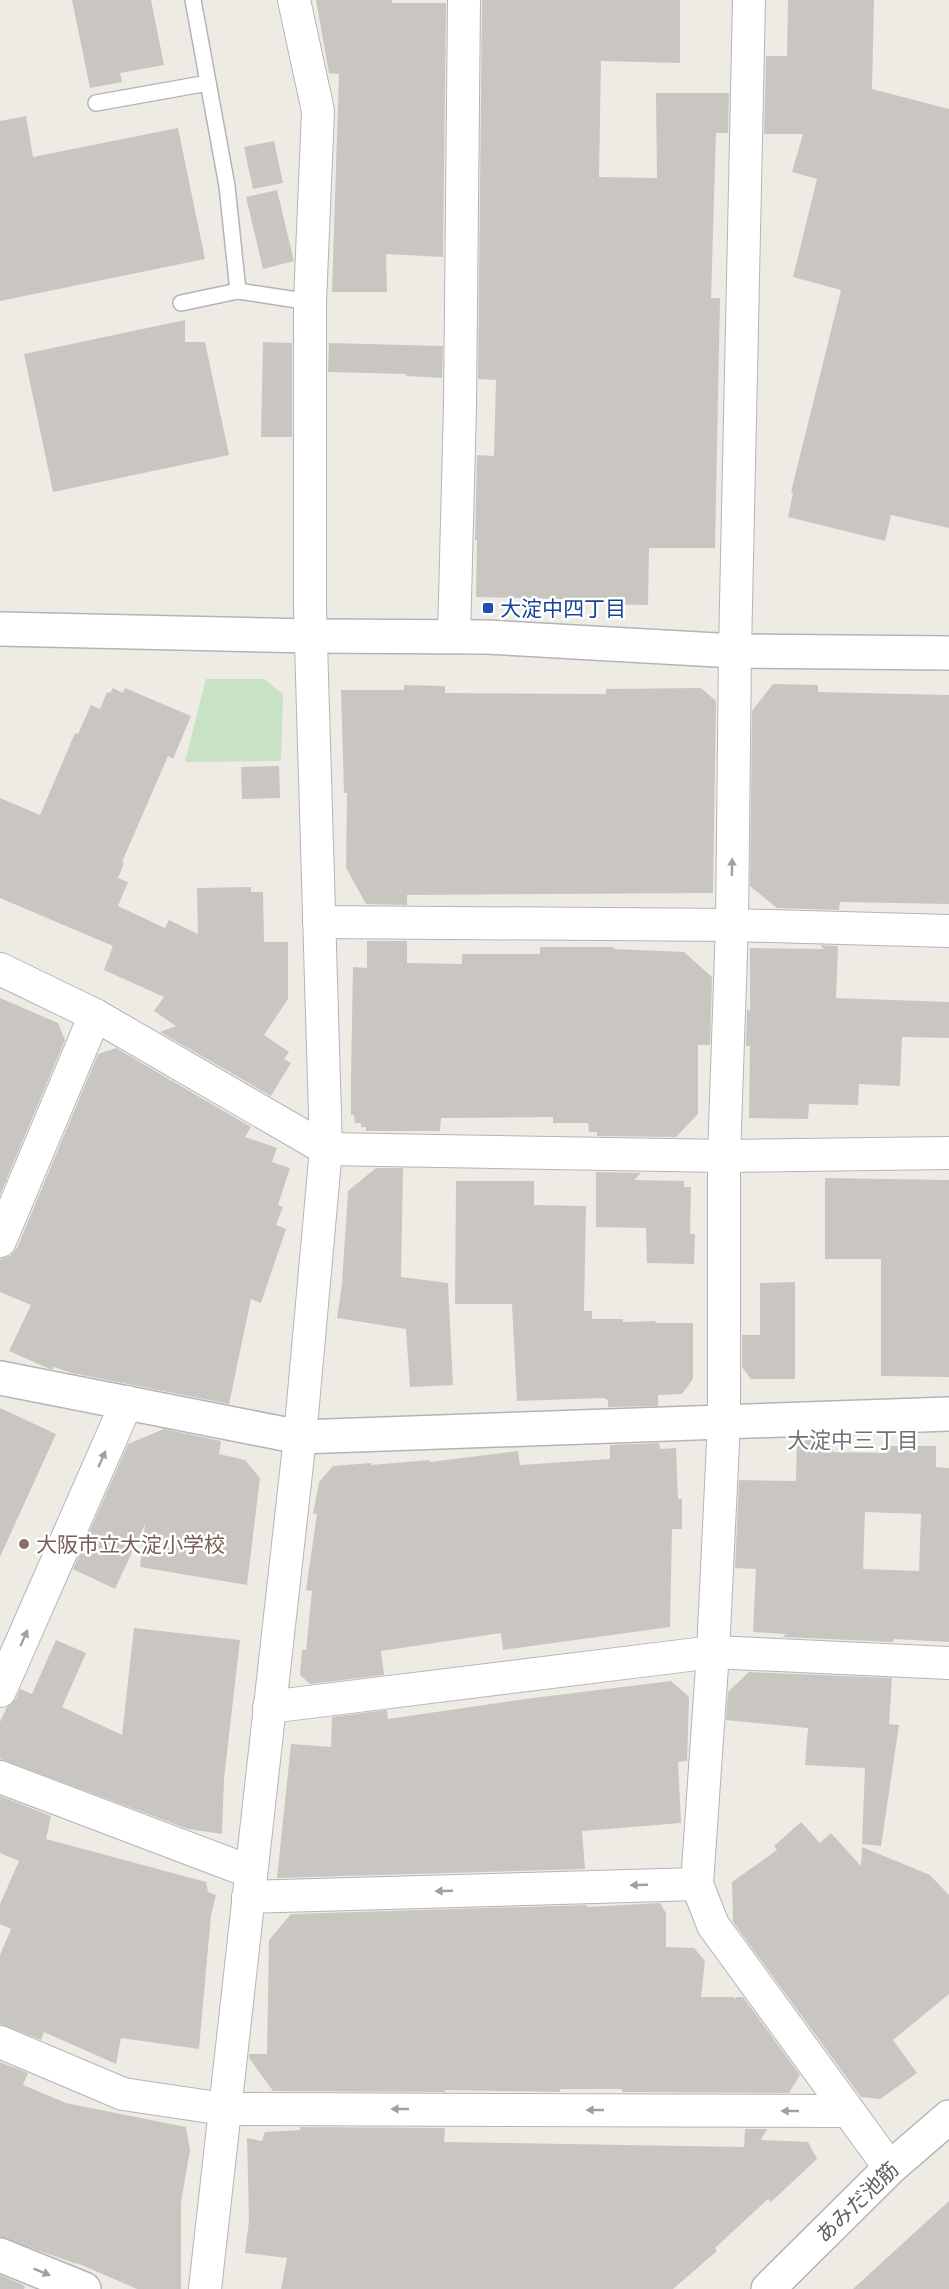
<svg xmlns="http://www.w3.org/2000/svg" width="949" height="2289" font-family="'Public Sans','Noto Sans JP',sans-serif">
<style>
.green{fill:#c7e3c4}
.building{fill:#c9c6c2;fill-rule:evenodd}
.lines{fill:none;stroke-linecap:round;stroke-linejoin:round}
.service-casing{stroke:#b2b5b8;stroke-width:18}
.minor-casing{stroke:#b2b5b8;stroke-width:34}
.tertiary-casing{stroke:#b2b5b8;stroke-width:36}
.service{stroke:#fff;stroke-width:15}
.minor{stroke:#fff;stroke-width:32}
.tertiary{stroke:#fff;stroke-width:33}
.oneway{fill:#9ea0a2}
.transit-dot{fill:#1a4fb4;stroke:#fff;stroke-width:2}
.education-dot{fill:#8d6e63;stroke:#fff;stroke-width:2}
.labels{text-anchor:middle;dominant-baseline:central;stroke-width:5;stroke-linejoin:round;paint-order:stroke}
.transit-label{font-size:21px;fill:#164399;stroke:#fff;text-anchor:start}
.education-label{font-size:21px;fill:#785e54;stroke:#fff;text-anchor:start}
.street-label{font-size:21px;fill:#5d6164;stroke:#fff}
.neighbourhood-label{font-size:22px;fill:#6e7376;stroke:#fff}
</style>
<rect width="100%" height="100%" fill="#eeebe5"/>
<!-- green -->
<polygon class="green" points="206,679 264,679 283,694 281,761 185,762"/>
<!-- building -->
<g class="building">
<polygon points="72,0 151,0 164,65 120,73 122,82 90,88"/>
<polygon points="316,0 392,0 392,3 446,3 443,257 386,254 387,292 332,292 339,74 329,73"/>
<polygon points="482,0 680,0 680,63 601,61 599,177 657,178 656,93 729,93 728,133 716,133 711,298 720,298 715,548 649,548 648,605 596,604 596,600 476,597 477,540 475,540 477,455 494,456 496,380 478,379"/>
<polygon points="788,0 874,0 872,89 949,109 949,528 891,515 885,541 788,517 793,493 791,492 841,290 793,277 817,179 792,172 803,134 764,134 766,56 787,56"/>
<polygon points="26,116 33,157 178,128 205,259 0,301 0,121"/>
<polygon points="274,141 283,183 253,189 244,147"/>
<polygon points="277,190 294,261 263,269 246,197"/>
<polygon points="185,320 185,342 205,342 229,455 53,492 24,354"/>
<polygon points="263,342 292,343 292,437 261,437"/>
<polygon points="329,343 443,346 442,378 406,376 406,374 328,372"/>
<polygon points="773,684 818,685 818,692 949,695 949,904 840,902 839,910 777,908 750,886 752,711"/>
<polygon points="404,685 445,686 445,693 606,694 606,689 701,688 716,701 713,893 407,895 407,905 366,904 346,868 347,793 344,793 341,690 404,690"/>
<polygon points="113,688 123,693 125,688 191,716 173,759 168,756 122,862 124,863 118,878 128,882 118,906 165,928 169,920 198,934 197,888 251,887 251,892 263,892 264,942 288,942 288,999 264,1035 289,1052 284,1059 291,1063 271,1096 160,1032 176,1026 154,1011 164,997 104,970 113,946 0,898 0,798 40,815 75,733 78,734 91,705 100,709 107,692 110,693"/>
<polygon points="279,766 280,798 242,799 241,767"/>
<polygon points="367,941 407,941 407,963 462,964 462,954 540,954 540,947 614,947 614,949 684,952 712,977 710,1045 698,1045 698,1114 676,1137 597,1136 597,1132 589,1132 588,1123 553,1123 553,1117 441,1118 440,1131 366,1131 366,1127 361,1127 361,1123 355,1123 354,1115 351,1115 351,1078 353,967 367,968"/>
<polygon points="820,945 838,946 836,998 949,1002 949,1038 902,1037 900,1086 859,1084 858,1105 809,1104 808,1119 749,1118 750,1046 746,1046 747,1009 750,1011 750,948 824,949"/>
<polygon points="0,998 58,1023 65,1040 0,1195"/>
<polygon points="116,1048 251,1127 245,1137 277,1148 272,1162 290,1168 278,1205 283,1207 276,1225 286,1229 261,1303 251,1299 229,1404 72,1373 54,1367 53,1369 50,1369 9,1351 31,1305 0,1292 0,1259 10,1256 17,1248 98,1054"/>
<polygon points="376,1168 403,1168 401,1277 448,1283 453,1385 410,1387 406,1329 337,1318 342,1284 348,1191"/>
<polygon points="596,1172 641,1173 634,1180 684,1181 684,1187 691,1187 690,1234 695,1234 694,1264 647,1263 646,1228 596,1227"/>
<polygon points="825,1178 949,1180 949,1377 881,1376 881,1259 825,1259"/>
<polygon points="456,1181 534,1181 534,1205 586,1206 584,1311 592,1311 592,1319 623,1319 623,1322 655,1321 656,1323 693,1323 693,1379 682,1394 658,1395 658,1406 608,1407 608,1400 604,1398 517,1401 512,1304 455,1304"/>
<polygon points="795,1282 795,1379 751,1379 742,1367 742,1335 760,1335 760,1283"/>
<polygon points="0,1408 56,1434 0,1557"/>
<polygon points="164,1429 221,1441 219,1454 245,1460 260,1478 247,1585 140,1567 145,1524 115,1589 73,1569 128,1444"/>
<path d="M 833,1437 L 833,1452 L 887,1453 L 887,1446 L 936,1446 L 936,1467 L 949,1468 L 949,1642 L 894,1639 L 893,1642 L 783,1637 L 786,1634 L 753,1632 L 756,1569 L 735,1568 L 739,1480 L 796,1481 L 797,1438 ZM 865,1512 L 921,1514 L 919,1571 L 863,1569 Z"/>
<polygon points="659,1443 660,1449 676,1448 678,1499 682,1499 682,1529 672,1529 670,1627 503,1650 501,1633 381,1651 384,1675 310,1684 300,1675 302,1650 306,1650 312,1591 306,1590 317,1514 313,1514 319,1482 333,1466 371,1463 371,1465 430,1460 430,1462 518,1451 520,1465 610,1459 610,1445"/>
<polygon points="134,1628 240,1640 224,1778 222,1834 188,1829 0,1759 0,1722 7,1707 16,1699 20,1689 32,1694 56,1640 86,1653 62,1707 122,1735"/>
<polygon points="749,1672 892,1678 889,1724 899,1725 881,1846 862,1844 865,1768 805,1765 808,1728 726,1720 728,1692"/>
<polygon points="671,1681 689,1697 687,1761 678,1762 681,1823 582,1831 585,1869 277,1878 291,1744 331,1747 332,1717 387,1710 388,1719 525,1699"/>
<polygon points="0,1796 51,1816 46,1839 206,1882 208,1892 216,1895 211,1915 199,2049 121,2038 116,2064 44,2032 41,2040 0,2024 0,1955 11,1929 0,1924 0,1904 19,1861 0,1853"/>
<polygon points="801,1822 820,1843 831,1833 861,1866 862,1847 930,1875 949,1895 949,1994 893,2040 917,2073 880,2099 861,2097 733,1922 732,1882 777,1850 774,1846"/>
<polygon points="660,1903 666,1913 666,1947 694,1948 705,1961 701,1997 734,1997 736,1999 736,1997 743,1997 800,2075 789,2093 622,2092 622,2089 560,2089 560,2092 445,2090 445,2092 273,2091 249,2058 249,2054 267,2054 269,1940 291,1914 587,1905 587,1907"/>
<polygon points="0,2062 28,2073 23,2085 66,2103 186,2127 190,2150 181,2202 181,2289 137,2289 77,2263 77,2264 0,2237"/>
<polygon points="299,2127 445,2128 444,2142 744,2147 745,2129 767,2129 761,2140 808,2142 817,2159 771,2202 768,2199 715,2248 717,2251 673,2289 281,2289 287,2258 245,2253 249,2220 247,2138 262,2141 265,2132 301,2130"/>
<polygon points="949,2201 949,2289 853,2289"/>
<polygon points="0,2275 25,2286 24,2289 0,2289"/>
</g>
<g class="lines">
<defs>
<g id="service">
<polyline points="193,0 227,186 238,291"/>
<polyline points="96,103 208,83"/>
<polyline points="181,303 238,291 310,302"/>
</g>
<g id="minor">
<polyline points="749,0 735,651 732,925 724,1156 724,1422 713,1652 697,1884 713,1925 890,2168"/>
<polyline points="454,637 460,406 464,0"/>
<polyline points="319,922 732,925 949,931"/>
<polyline points="0,969 95,1015 326,1149 724,1156 949,1153"/>
<polyline points="0,1241 95,1015"/>
<polyline points="0,1691 127,1402"/>
<polyline points="269,1707 713,1652 949,1663"/>
<polyline points="0,1777 251,1872"/>
<polyline points="248,1897 697,1884"/>
<polyline points="0,2042 123,2094 224,2109 848,2111"/>
<polyline points="205,2289 300,1437 326,1149 310,609 310,302 318,111 294,0"/>
</g>
<g id="tertiary">
<polyline points="0,629 311,636 487,637 735,651 949,653"/>
<polyline points="0,1378 300,1437 949,1414"/>
<polyline points="0,2255 84,2289"/>
<polyline points="768,2289 890,2168 949,2117"/>
</g>
</defs>
<!-- service casing -->
<use href="#service" class="service-casing"/>
<!-- minor casing -->
<use href="#minor" class="minor-casing"/>
<!-- tertiary casing -->
<use href="#tertiary" class="tertiary-casing"/>
<!-- service -->
<use href="#service" class="service"/>
<!-- minor -->
<use href="#minor" class="minor"/>
<!-- tertiary -->
<use href="#tertiary" class="tertiary"/>
</g>
<!-- one-way arrows -->
<defs><path id="oneway-solid" d="M-6-.8H1V-3.2L6.5 0L1 3.2V.8H-6Z" transform="scale(1.5)"/></defs>
<g class="oneway">
<use href="#oneway-solid" transform="translate(732 867) rotate(-89)"/>
<use href="#oneway-solid" transform="translate(102 1459) rotate(-66)"/>
<use href="#oneway-solid" transform="translate(24 1638) rotate(-66)"/>
<use href="#oneway-solid" transform="translate(639 1885) rotate(178)"/>
<use href="#oneway-solid" transform="translate(444 1891) rotate(178)"/>
<use href="#oneway-solid" transform="translate(400 2109) rotate(-180)"/>
<use href="#oneway-solid" transform="translate(595 2110) rotate(-180)"/>
<use href="#oneway-solid" transform="translate(790 2111) rotate(-180)"/>
<use href="#oneway-solid" transform="translate(42 2272) rotate(22)"/>
</g>
<!-- markers -->
<rect class="transit-dot" x="482" y="602" width="12" height="12" rx="3"/>
<circle class="education-dot" cx="24" cy="1544" r="6"/>
<g class="labels">
<!-- transit labels -->
<g class="transit-label">
<text x="500" y="608">大淀中四丁目</text>
</g>
<!-- education labels -->
<g class="education-label">
<text x="36" y="1544">大阪市立大淀小学校</text>
</g>
<!-- street labels -->
<g class="street-label">
<text transform="translate(857 2202) rotate(-44)">あみだ池筋</text>
</g>
<!-- neighbourhood labels -->
<g class="neighbourhood-label">
<text x="853" y="1440">大淀中三丁目</text>
</g>
</g>
</svg>
